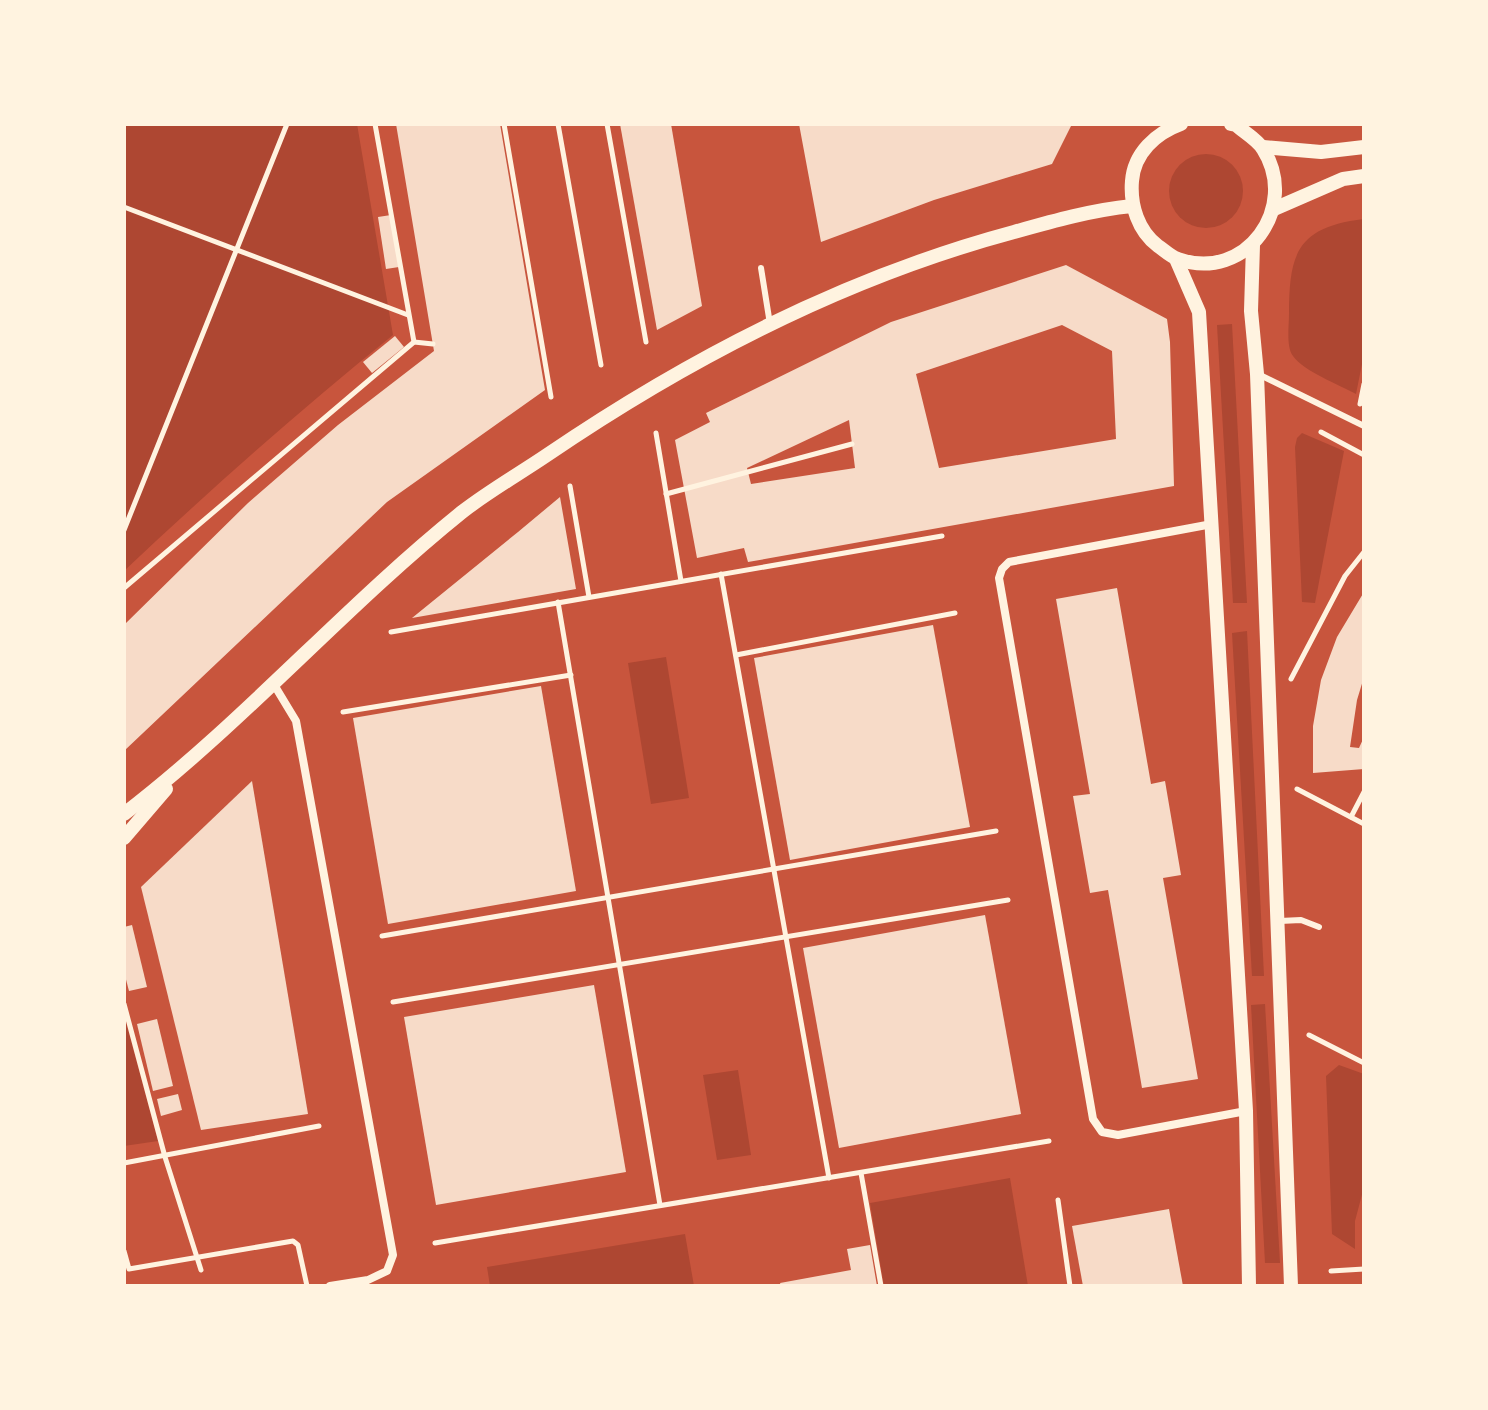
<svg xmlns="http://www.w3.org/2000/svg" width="1488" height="1410" font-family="'Roboto Condensed',sans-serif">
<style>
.green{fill:#ae4732}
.building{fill:#f7dbc8;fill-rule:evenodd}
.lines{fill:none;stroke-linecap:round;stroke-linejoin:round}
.path{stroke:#fff3e0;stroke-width:5}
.service{stroke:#fff3e0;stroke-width:6}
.minor{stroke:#fff3e0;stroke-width:8}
.tertiary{stroke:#fff3e0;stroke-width:14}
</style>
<rect width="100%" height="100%" fill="#c8553d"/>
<!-- green -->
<g class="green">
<path d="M 124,124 L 357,124 L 393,335 C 300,410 211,489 124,571 Z"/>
<circle cx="1206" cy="191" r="37"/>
<path d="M 1364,219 L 1364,354 L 1356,394 C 1340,385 1303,371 1293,356 C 1286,347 1289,326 1289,314 C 1289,252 1298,227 1364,219 Z"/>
<polygon points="1232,324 1247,603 1233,603 1217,325"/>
<polygon points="1302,433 1344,451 1315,603 1302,602 1295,447 1297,438"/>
<polygon points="1247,631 1264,976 1252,976 1232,633"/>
<polygon points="666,657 689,798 651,804 628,663"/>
<polygon points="1265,1004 1280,1263 1265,1263 1251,1005"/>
<polygon points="124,1015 158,1141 124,1146"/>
<polygon points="1339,1065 1364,1074 1364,1187 1355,1221 1355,1249 1332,1234 1326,1076"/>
<polygon points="738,1070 751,1155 717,1160 703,1075"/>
<polygon points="1010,1178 1028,1286 884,1286 870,1203"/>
<polygon points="685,1234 694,1286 490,1286 487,1267"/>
</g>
<!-- building -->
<g class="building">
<polygon points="396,124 500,124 545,390 387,502 124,751 124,625 248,503 338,425 434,351"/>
<polygon points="620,124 671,124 702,306 657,330"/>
<polygon points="799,124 1072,124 1052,164 934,200 821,242"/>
<polygon points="391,215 399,267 386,269 378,217"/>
<path d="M 1066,265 L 1167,319 L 1170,342 L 1174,486 L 748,562 L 744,548 L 697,558 L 675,440 L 710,422 L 706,413 L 891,322 ZM 1062,325 L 1112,351 L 1116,439 L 939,468 L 916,374 ZM 849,420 L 855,468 L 751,484 L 747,468 Z"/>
<polygon points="395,336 404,347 372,373 363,362"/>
<polygon points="560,497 576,589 412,618 518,532"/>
<polygon points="1117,588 1151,784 1165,781 1181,875 1163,878 1198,1079 1142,1088 1108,890 1090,893 1073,796 1090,794 1056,599"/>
<polygon points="1364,592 1364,677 1357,700 1350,747 1359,748 1364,737 1364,769 1313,773 1313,726 1321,680 1337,637"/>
<polygon points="933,625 970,827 790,860 754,658"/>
<polygon points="541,686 576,891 388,924 353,718"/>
<polygon points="252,781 308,1114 201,1130 141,887"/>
<polygon points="985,915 1021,1114 839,1148 803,948"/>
<polygon points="132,925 147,987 129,991 124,972 124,927"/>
<polygon points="594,985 626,1172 436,1205 404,1017"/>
<polygon points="157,1019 173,1086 153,1091 137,1024"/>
<polygon points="178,1094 182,1110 161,1116 157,1099"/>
<polygon points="1169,1209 1183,1286 1083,1286 1072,1226"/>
<polygon points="870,1245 877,1286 781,1286 780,1283 851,1270 847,1249"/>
</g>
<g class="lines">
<!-- path -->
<g class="path">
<polyline points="504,124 551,397"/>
<polyline points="558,124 601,365"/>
<polyline points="607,124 646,342"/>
<polyline points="124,207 408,315"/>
<polyline points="414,342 433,344"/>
<polyline points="1360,404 1364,384"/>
<polyline points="1321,432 1364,455"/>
<polyline points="656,433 681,581"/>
<polyline points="570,486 589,597"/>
<polyline points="666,494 852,444"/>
<polyline points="124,530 287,124"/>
<polyline points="721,574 829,1178"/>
<polyline points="124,588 414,342 375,124"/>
<polyline points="558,602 660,1205"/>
<polyline points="391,632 942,536"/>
<polyline points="736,655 955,613"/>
<polyline points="1291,679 1345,576 1364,552"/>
<polyline points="343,712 571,675"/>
<polyline points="1297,789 1364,824"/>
<polyline points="1351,817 1364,792"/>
<polyline points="382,936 996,831"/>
<polyline points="393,1002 1008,900"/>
<polyline points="124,1004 165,1157 201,1270"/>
<polyline points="1309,1035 1364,1063"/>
<polyline points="124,1163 319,1126"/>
<polyline points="861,1173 881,1286"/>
<polyline points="1058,1200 1070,1286"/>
<polyline points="435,1243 1049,1141"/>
<polyline points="124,1251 129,1269 293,1241 298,1245 307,1286"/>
<polyline points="1331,1271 1364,1269"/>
</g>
<!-- service -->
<g class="service">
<polyline points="761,268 770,324"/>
<polyline points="1260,375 1364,426"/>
<polyline points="1280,921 1301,920 1319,927"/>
</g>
<!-- minor -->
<g class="minor">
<polyline points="1212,524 1009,562 1002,569 999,578 1093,1119 1102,1132 1118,1135 1246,1111"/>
<polyline points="273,683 296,721 393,1255 387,1271 368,1280 330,1286"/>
</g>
<!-- tertiary -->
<g class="tertiary">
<path d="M 1181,124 C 1156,133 1134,153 1132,181 C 1130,205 1138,231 1158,246 C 1164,250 1171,257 1178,259 C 1246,283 1300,207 1263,149 C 1258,140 1244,132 1236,125 L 1231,124"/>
<polyline points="1263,147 1321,152 1364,147"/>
<polyline points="1274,209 1343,179 1364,176"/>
<polyline points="1253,245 1251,311 1257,374 1291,1286"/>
<polyline points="1176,259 1199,312 1246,1111 1249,1286"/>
<path d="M 124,814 C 244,722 344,607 462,512 C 489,491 519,474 547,455 C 691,357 846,277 1014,232 C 1053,221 1092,210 1132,206"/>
<polyline points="124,838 166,789"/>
</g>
</g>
<!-- border -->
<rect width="1488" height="1410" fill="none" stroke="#fff3e0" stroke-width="252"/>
</svg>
